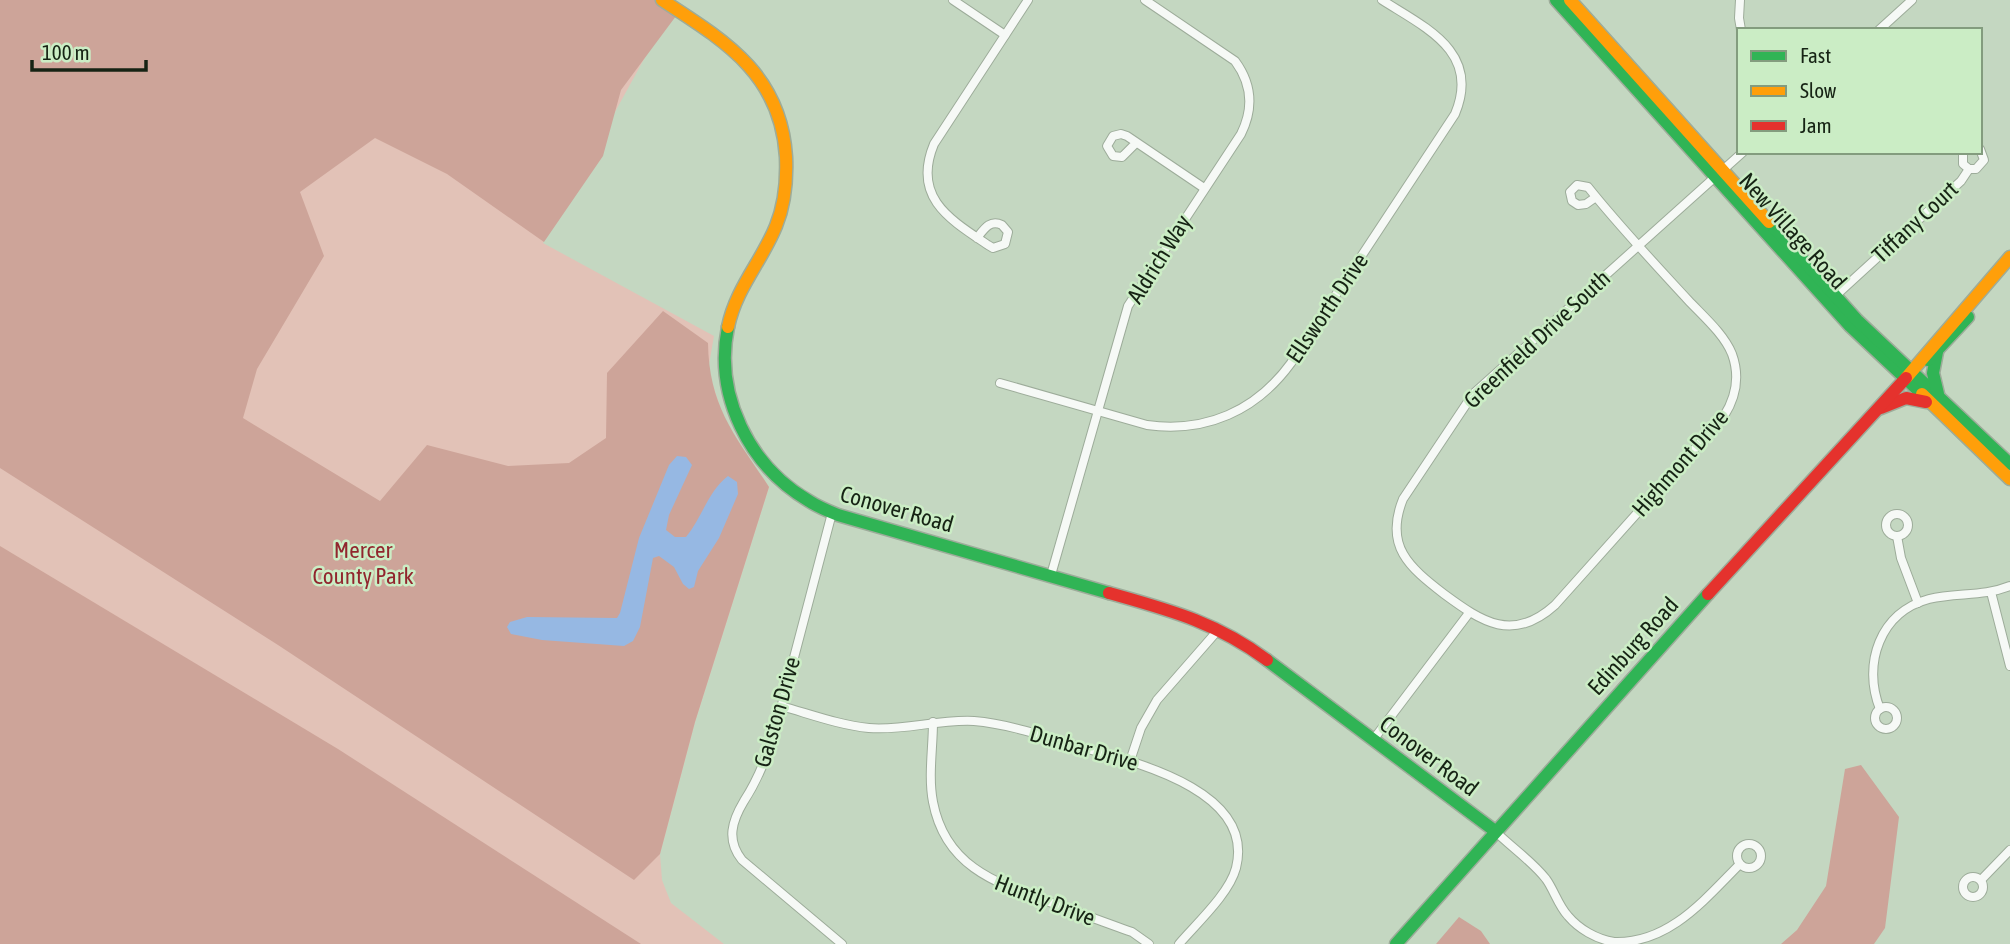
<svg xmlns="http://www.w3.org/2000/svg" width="2010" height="944" font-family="'Asap Condensed',sans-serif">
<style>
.green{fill:#e2c2b7}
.forest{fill:#cda499}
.water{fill:#96b8e3}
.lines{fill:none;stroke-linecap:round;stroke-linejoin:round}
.street-casing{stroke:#9dac9a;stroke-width:10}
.fast-casing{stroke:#9dac9a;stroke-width:15}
.slow-casing{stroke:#9dac9a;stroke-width:15}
.jam-casing{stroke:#9dac9a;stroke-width:15}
.street{stroke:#f6f9f6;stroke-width:8}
.fast{stroke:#30b455;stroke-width:12}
.slow{stroke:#ff9f0a;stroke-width:12}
.jam{stroke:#e5322d;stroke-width:12}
.labels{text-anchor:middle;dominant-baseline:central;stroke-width:5;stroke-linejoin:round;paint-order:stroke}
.street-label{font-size:23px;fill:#162314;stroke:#cbedc5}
.park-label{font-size:23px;fill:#91262e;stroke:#cbedc5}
</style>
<rect width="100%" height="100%" fill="#c4d7c1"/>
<!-- green -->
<polygon class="green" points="0,0 656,0 671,10 543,243 714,336 708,370 722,413 736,440 769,487 695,722 660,854 662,880 671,903 724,944 0,944"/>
<!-- forest -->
<g class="forest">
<path d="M 0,0 L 661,0 L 679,12 L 621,90 L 603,156 L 544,242 L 447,174 L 375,138 L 300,192 L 324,256 L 257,369 L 243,418 L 380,501 L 427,445 L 508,466 L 569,463 L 606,438 L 607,373 L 663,311 L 708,343 C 709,408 736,436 769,487 L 695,722 L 660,854 L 634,880 L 278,645 L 0,468 Z"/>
<polygon points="0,546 338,749 641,944 0,944"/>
<polygon points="1861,765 1899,817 1885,928 1874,944 1781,944 1797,930 1826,886 1845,769"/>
<polygon points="1459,917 1481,931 1490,944 1436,944"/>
</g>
<!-- water -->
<path class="water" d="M 677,456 L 686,457 L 692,465 L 669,515 L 666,530 L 675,537 L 686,537 C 702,518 708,491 728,476 L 737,482 L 738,494 L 719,538 L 698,571 L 694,587 L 689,589 L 683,584 L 674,567 L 659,556 L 653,558 L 640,627 L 633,641 L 624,646 L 542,640 L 511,634 L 507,627 L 510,622 L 527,617 L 617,618 L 620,613 L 639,538 L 669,465 Z"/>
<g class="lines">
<defs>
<g id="street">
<polyline points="953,0 1005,35"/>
<polyline points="1740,0 1739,18 1741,30"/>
<polyline points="1879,30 1912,0"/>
<polyline points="1136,143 1122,157 1113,156 1107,146 1113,136 1121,134 1127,136 1204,188"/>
<polyline points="1963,152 1963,164 1969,169 1976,169 1984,160 1980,149"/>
<path d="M 1596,197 L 1586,204 L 1578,205 L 1572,201 L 1570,192 L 1577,185 L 1588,187 C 1619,226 1654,263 1688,300 C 1703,316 1724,334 1732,354 C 1740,376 1736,397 1724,416 L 1555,605 C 1513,643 1482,622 1444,594 C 1409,567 1384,546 1403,499 L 1473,394 L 1743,152"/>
<path d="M 977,238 C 984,229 990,219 1002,225 L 1008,232 L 1005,244 L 993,248 L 988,245 C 949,219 912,197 934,144 L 1028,0"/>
<polyline points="1833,298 1961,181 1969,169"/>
<path d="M 1000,383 L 1147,425 C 1206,433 1256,411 1291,363 L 1455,114 C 1481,52 1426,28 1382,0"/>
<path d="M 832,513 C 818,565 805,617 791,669 C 779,715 770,761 744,801 C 732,821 726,840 742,860 L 842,944"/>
<circle cx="1897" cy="525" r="11"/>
<polyline points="1897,536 1901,558 1918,603"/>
<path d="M 1051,575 L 1128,306 L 1241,134 C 1254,108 1252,84 1235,61 L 1145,0"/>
<polyline points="1991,592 2010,666"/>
<path d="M 781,706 C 810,714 839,725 869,728 C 904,731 938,719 974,721 C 1009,724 1043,736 1077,746 C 1130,761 1256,789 1236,868 C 1229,894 1197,923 1179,944"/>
<circle cx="1886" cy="718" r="11"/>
<path d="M 1880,709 C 1862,664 1880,612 1929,599 C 1956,592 1983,597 2010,586"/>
<path d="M 933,722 C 933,748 928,776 933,802 C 945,865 993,882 1046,901 C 1075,911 1103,922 1132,932 L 1149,944"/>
<polyline points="1373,740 1469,613"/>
<polyline points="1130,761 1141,728 1157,700 1219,629"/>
<path d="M 1495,831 C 1511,847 1532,861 1546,879 C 1554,890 1558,905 1568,916 C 1579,929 1596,939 1614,942 C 1669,944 1705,899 1740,864"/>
<circle cx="1749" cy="856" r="12"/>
<circle cx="1973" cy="887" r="10"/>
<polyline points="1981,880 2010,850"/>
</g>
<g id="fast">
<polyline points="1556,0 1850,326 1922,394"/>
<polyline points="1769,222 1857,320 2010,464"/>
<path d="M 728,327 C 714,395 749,466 809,501 C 818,507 828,511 838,515 L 1109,593"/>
<polyline points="1937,352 1933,373 1938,394"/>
<polyline points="1928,360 1968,317"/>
<polyline points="1267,660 1495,831"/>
<polyline points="1396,944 1708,594"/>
</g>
<g id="slow">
<path d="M 662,0 C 725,41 781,74 786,157 C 787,180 785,204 776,226 C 762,261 736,288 728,327"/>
<polyline points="1570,0 1769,222"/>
<polyline points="1906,378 2010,257"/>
<polyline points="1922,394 2010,479"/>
</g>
<g id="jam">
<polyline points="1881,408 1906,398 1926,402"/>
<path d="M 1109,593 C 1169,610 1216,622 1267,660"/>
<polyline points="1708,594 1906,378"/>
</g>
</defs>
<!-- street casing -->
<use href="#street" class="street-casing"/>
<!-- fast casing -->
<use href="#fast" class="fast-casing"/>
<!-- slow casing -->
<use href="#slow" class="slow-casing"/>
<!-- jam casing -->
<use href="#jam" class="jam-casing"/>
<!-- street -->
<use href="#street" class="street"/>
<!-- fast -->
<use href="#fast" class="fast"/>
<!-- slow -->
<use href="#slow" class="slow"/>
<!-- jam -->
<use href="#jam" class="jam"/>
</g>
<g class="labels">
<!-- street labels -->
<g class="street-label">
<text transform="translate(1915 222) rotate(-43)">Tiffany Court</text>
<text transform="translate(1793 231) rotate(48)">New Village Road</text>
<text transform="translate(1159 259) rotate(-58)">Aldrich Way</text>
<text transform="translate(1327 308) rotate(-56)">Ellsworth Drive</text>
<text transform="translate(1537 339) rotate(-43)">Greenfield Drive South</text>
<text transform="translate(1680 463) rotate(-49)">Highmont Drive</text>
<text transform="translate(897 509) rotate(16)">Conover Road</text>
<text transform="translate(1633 646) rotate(-48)">Edinburg Road</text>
<text transform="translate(777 712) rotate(-74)">Galston Drive</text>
<text transform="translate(1084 748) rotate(16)">Dunbar Drive</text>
<text transform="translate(1429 756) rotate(37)">Conover Road</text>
<text transform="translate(1045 900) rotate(21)">Huntly Drive</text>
</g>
<!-- park labels -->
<g class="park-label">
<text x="363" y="550">Mercer<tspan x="363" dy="26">County Park</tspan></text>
</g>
</g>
<!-- legend -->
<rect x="1737" y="28" width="245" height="126" fill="#cbedc5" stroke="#839c7e" stroke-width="2"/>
<rect x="1751" y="51" width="35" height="10" fill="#30b455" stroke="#839c7e" stroke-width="2"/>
<text x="1800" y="63" font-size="21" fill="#162314">Fast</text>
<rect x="1751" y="86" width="35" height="10" fill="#ff9f0a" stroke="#839c7e" stroke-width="2"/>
<text x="1800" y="98" font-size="21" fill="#162314">Slow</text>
<rect x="1751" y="121" width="35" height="10" fill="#e5322d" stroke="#839c7e" stroke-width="2"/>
<text x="1800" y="133" font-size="21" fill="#162314">Jam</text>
<!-- scale -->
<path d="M32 60v10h114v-10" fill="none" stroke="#162314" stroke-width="3.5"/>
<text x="42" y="60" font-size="21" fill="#162314" stroke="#cbedc5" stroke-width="5" paint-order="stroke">100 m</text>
</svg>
